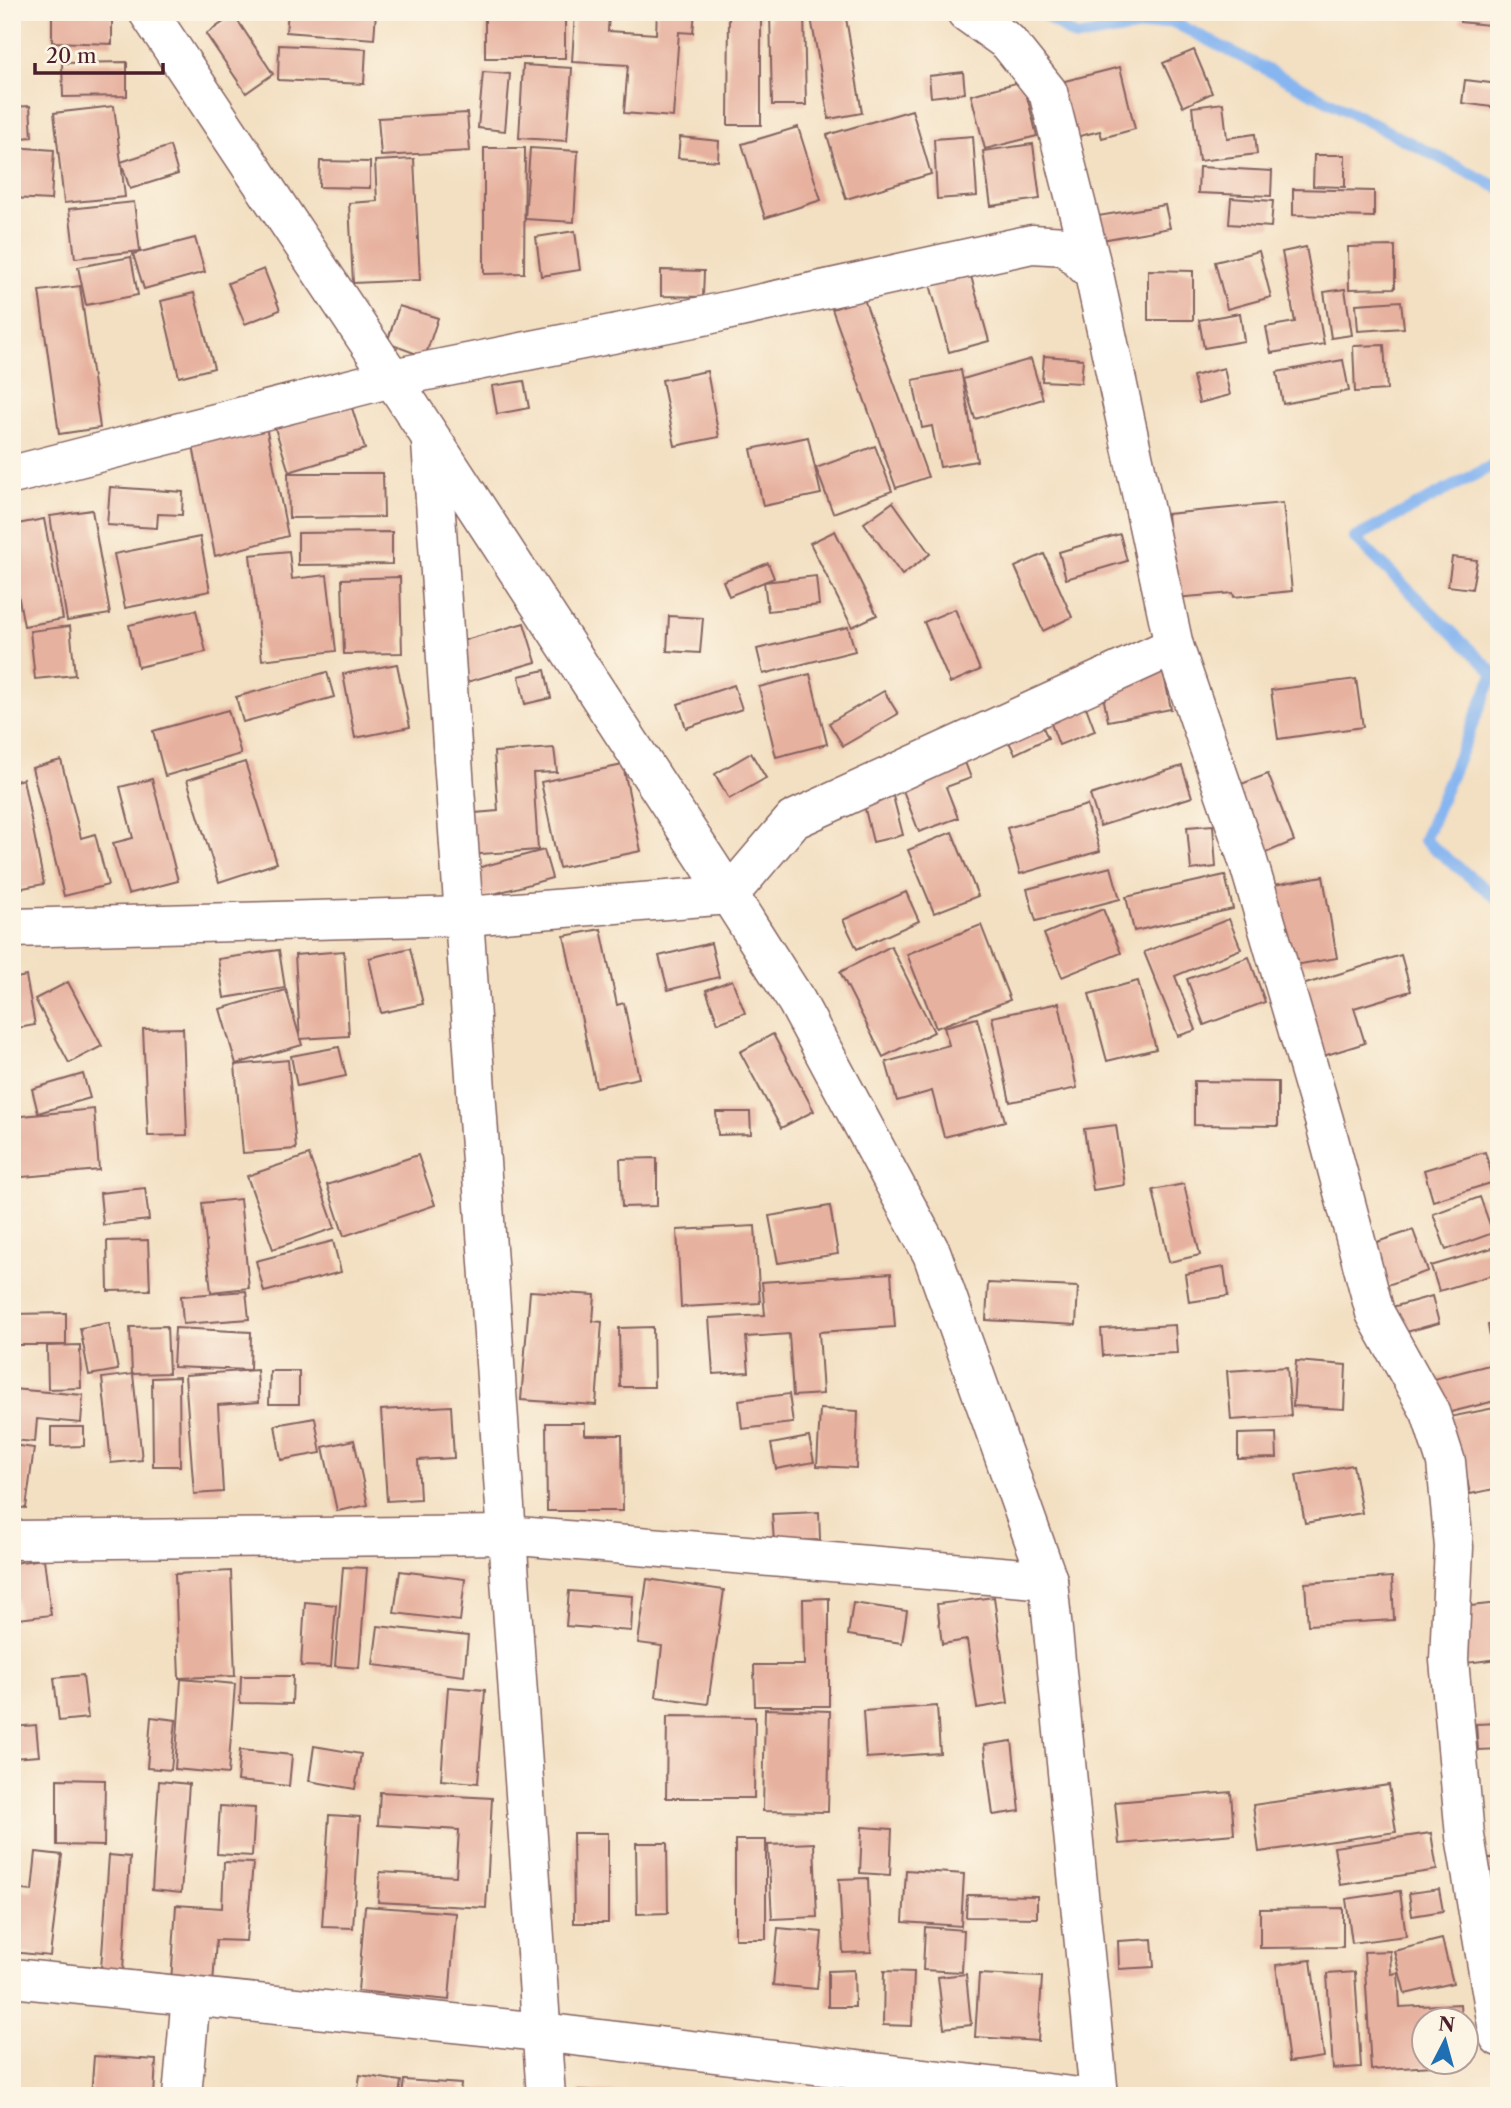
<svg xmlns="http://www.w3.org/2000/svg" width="1511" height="2108" font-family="'Libre Caslon Text',serif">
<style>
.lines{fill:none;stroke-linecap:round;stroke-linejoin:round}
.stream{stroke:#86b5f0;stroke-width:12}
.building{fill:#e7b19f}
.minor-casing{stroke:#856260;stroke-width:41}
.minor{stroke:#fff;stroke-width:38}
</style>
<rect width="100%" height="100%" fill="#fcf5e5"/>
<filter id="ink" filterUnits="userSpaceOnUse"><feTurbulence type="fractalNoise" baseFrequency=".0143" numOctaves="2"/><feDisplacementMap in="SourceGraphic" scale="14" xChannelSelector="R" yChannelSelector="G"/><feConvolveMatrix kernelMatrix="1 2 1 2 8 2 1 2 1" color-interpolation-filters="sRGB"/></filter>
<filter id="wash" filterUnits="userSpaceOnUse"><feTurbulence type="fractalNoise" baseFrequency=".00686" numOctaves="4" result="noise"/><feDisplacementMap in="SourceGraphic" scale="28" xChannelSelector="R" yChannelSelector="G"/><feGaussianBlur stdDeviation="1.57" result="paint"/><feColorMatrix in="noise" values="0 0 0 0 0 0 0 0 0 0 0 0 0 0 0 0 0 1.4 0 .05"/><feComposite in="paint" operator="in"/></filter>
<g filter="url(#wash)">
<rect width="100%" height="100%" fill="#f3dfc1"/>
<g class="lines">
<!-- stream -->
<g class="stream">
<polyline points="1041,12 1076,37 1171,21"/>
<polyline points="1168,12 1171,21 1499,188"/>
<polyline points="1499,462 1355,538 1494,673 1424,840 1499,900"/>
</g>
</g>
<g id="blocks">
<!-- building -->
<g class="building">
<polygon points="52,12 112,12 112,44 52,42"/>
<polygon points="288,12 376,12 374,39 286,32"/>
<rect x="485" y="12" width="80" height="46"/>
<polygon points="575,12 609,12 608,31 656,34 657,12 695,12 693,33 679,32 673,117 624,113 628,65 572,62"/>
<polygon points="729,12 761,12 761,125 728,125"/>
<polygon points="770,12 804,12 806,105 772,105"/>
<polygon points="810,12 845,12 862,113 829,119"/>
<polygon points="1460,12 1491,12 1489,25 1460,22"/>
<polygon points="234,15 273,74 246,93 206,34"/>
<polygon points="1493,34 1499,35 1499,59 1492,58"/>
<polygon points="279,45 366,49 364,84 278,80"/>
<polygon points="1194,50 1212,93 1183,107 1163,63"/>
<polygon points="127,62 127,96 63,97 62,63"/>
<polygon points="523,65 572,68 567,141 519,138"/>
<polygon points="1120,67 1135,129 1102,138 1100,131 1068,139 1053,84"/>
<polygon points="483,72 510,74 505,131 478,128"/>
<polygon points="963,72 965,93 931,97 929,76"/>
<polygon points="1465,80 1499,84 1499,108 1462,103"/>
<polygon points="1023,81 1037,136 985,149 971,95"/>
<polygon points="1223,103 1227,138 1255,134 1257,154 1199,161 1192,107"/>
<polygon points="30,106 32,137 12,139 12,107"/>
<polygon points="114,106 121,162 170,146 178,174 130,189 121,162 125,197 64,203 54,113"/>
<polygon points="912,110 931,174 846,199 827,135"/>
<polygon points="467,113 470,151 381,156 378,118"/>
<polygon points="798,127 821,200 765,218 742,144"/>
<polygon points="973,136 977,196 937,199 934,139"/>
<polygon points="680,137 719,141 718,161 678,158"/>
<polygon points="1033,144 1040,199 991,206 983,151"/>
<polygon points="12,147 54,150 51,200 12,198"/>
<polygon points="484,148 525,148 524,273 484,274"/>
<polygon points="530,148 578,151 574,222 525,219"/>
<polygon points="1314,155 1345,155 1345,187 1313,186"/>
<polygon points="414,159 420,280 353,283 349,203 377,201 375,161"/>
<polygon points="320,161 370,162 370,188 319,187"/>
<polygon points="1199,167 1272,171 1271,196 1198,193"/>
<polygon points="1293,189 1374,191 1374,217 1293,215"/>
<polygon points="1231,198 1273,201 1271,227 1229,224"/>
<polygon points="134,202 140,251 75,258 69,209"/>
<polygon points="1165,205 1170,228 1090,242 1086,218"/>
<polygon points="575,231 580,270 541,276 536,237"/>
<polygon points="195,238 205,272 144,289 133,254"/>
<polygon points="1395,246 1395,288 1349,289 1348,247"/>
<polygon points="1306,247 1324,344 1271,353 1266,327 1295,322 1282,252"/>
<polygon points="1259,251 1271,297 1227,309 1215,262"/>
<polygon points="131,257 138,295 86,305 78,267"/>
<polygon points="264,269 280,310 245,324 228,283"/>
<polygon points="969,269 989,341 949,352 929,281"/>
<polygon points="661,270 704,271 703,297 661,296"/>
<polygon points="1148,270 1193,271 1193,320 1148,320"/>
<polygon points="80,286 100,428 59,434 39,291"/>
<polygon points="1345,289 1352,335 1331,338 1324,292"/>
<polygon points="194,293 214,368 179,377 161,301"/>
<polygon points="864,299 928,477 896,488 832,309"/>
<polygon points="1401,301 1404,328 1358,331 1356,304"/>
<polygon points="399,306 438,318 425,357 387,343"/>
<polygon points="1240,313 1244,341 1204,348 1199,320"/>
<polygon points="1384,345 1387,390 1355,392 1353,346"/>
<polygon points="1044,356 1083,359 1081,383 1042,381"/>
<polygon points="1031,359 1043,399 975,419 963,379"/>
<polygon points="1343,360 1349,391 1283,404 1277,372"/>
<polygon points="1224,368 1230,395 1199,403 1193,376"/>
<polygon points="961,370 977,461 940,467 932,426 922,428 913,380"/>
<polygon points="707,371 719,437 675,446 662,380"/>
<polygon points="524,381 529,408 497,414 492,386"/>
<polygon points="351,405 365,449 289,472 275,428"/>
<polygon points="266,426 288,536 215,556 192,441"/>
<polygon points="808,437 821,494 763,506 751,449"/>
<polygon points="875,446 892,491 833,513 816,468"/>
<polygon points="288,473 383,473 384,517 289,518"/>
<polygon points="110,487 183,492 182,515 158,514 157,528 107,525"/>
<polygon points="893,502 930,554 902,575 864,523"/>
<polygon points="1283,503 1292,591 1234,597 1233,593 1175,598 1167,514"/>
<polygon points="92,510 110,614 67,621 50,516"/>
<polygon points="44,519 63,619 24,626 12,562 12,525"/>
<polygon points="835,531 877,615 852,627 810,543"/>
<polygon points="392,532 392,564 298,565 298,533"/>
<polygon points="1120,534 1127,561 1066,579 1059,552"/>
<polygon points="200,537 210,591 125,608 114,554"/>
<polygon points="289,551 292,579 327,575 336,651 262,660 250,555"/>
<polygon points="1044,554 1072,617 1043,631 1015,567"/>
<polygon points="1452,557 1477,560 1472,589 1448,586"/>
<polygon points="768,563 774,578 729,596 723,581"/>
<polygon points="816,576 819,605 768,611 764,582"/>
<polygon points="400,577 402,653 344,654 342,579"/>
<polygon points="955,609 980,670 950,683 924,622"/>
<polygon points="196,610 206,652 138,667 129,625"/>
<polygon points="669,616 703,618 700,653 667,651"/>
<polygon points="524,623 536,662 453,686 441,647"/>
<polygon points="70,626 75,675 35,679 30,631"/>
<polygon points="848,627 855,651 763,674 757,649"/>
<polygon points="1160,656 1171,709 1108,721 1098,670"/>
<polygon points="397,664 410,727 355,738 343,674"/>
<polygon points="545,670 551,698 525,704 519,676"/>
<polygon points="327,672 334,697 243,722 236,697"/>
<polygon points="810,674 827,744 776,757 759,687"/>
<polygon points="1356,679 1363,727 1278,739 1271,690"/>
<polygon points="1076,680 1095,731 1059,745 1040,694"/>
<polygon points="734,685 742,709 686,728 678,704"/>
<polygon points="884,691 898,714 843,746 829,723"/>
<polygon points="1029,698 1048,738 1015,754 995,714"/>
<polygon points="228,710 241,754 165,776 153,731"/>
<polygon points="955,736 971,778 946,787 958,818 919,832 891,759"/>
<polygon points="554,748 557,772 533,773 538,850 466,855 463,814 498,811 494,752"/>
<polygon points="751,753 766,778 729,799 715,774"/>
<polygon points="61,760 81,838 95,834 108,885 64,896 32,768"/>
<polygon points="245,762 277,863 219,882 187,780"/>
<polygon points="623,765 641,851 559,868 541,782"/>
<polygon points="1182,766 1192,797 1100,826 1090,795"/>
<polygon points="886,769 903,835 873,842 857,776"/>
<polygon points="1268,774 1294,841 1263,854 1236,786"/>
<polygon points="23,779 44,884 12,890 12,782"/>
<polygon points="152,779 178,881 128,894 113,843 133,838 120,787"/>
<polygon points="1087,805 1100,851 1020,874 1007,828"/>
<polygon points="1213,825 1216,867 1191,870 1187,827"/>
<polygon points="952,832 978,896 934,913 908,850"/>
<polygon points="544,850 552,878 479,898 470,870"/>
<polygon points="1111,867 1120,899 1036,921 1027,889"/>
<polygon points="1225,875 1233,909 1134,931 1126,897"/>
<polygon points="1323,876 1337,958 1288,966 1274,885"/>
<polygon points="906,892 919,921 857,949 843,920"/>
<polygon points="1103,909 1121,953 1062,977 1044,934"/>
<polygon points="1229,919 1241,949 1175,976 1196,1030 1178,1036 1144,952"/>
<polygon points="981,925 1010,1000 936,1028 907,954"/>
<polygon points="601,929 617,1005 624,1003 639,1078 596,1087 564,936"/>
<polygon points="711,943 719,977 668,990 659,956"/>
<polygon points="891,946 934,1032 883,1057 840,972"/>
<polygon points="410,948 423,1004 381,1013 369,958"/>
<polygon points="279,950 285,988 224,998 218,959"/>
<polygon points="344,951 349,1036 300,1039 295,955"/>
<polygon points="1401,955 1411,991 1354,1008 1365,1043 1320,1057 1299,986"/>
<polygon points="1249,957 1265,1002 1204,1025 1187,979"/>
<polygon points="26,976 35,1025 12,1029 12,979"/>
<polygon points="732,980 745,1013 718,1023 706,990"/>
<polygon points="1138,981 1156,1049 1107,1061 1089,994"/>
<polygon points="68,982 102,1046 69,1063 35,999"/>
<polygon points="286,990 302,1045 236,1064 220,1009"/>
<polygon points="1059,1003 1077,1088 1010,1102 992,1017"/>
<polygon points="977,1018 1005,1121 944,1137 932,1091 897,1101 886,1062 949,1045 944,1027"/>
<polygon points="183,1028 187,1135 148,1136 143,1029"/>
<polygon points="773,1034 814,1111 781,1128 740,1052"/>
<polygon points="339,1047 346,1076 297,1086 291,1056"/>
<polygon points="288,1060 296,1149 243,1153 235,1065"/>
<polygon points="83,1074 90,1098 38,1113 32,1089"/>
<polygon points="1194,1081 1278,1082 1278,1126 1194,1125"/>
<polygon points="94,1109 99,1170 12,1178 12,1117"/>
<polygon points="716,1112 750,1112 751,1134 718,1135"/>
<polygon points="1116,1125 1125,1185 1093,1190 1084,1129"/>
<polygon points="1485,1152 1494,1182 1433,1201 1424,1170"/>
<polygon points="309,1155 335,1228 273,1249 247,1176"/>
<polygon points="418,1155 435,1205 344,1236 327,1185"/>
<polygon points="657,1158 657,1206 622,1207 620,1159"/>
<polygon points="1184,1184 1200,1255 1169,1262 1153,1190"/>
<polygon points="145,1188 149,1220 103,1225 100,1193"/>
<polygon points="1480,1197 1493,1233 1446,1250 1433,1214"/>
<polygon points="240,1199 249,1288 211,1292 202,1203"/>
<polygon points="830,1206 838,1254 778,1263 769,1216"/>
<polygon points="755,1226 760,1303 681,1307 677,1230"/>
<polygon points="1413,1230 1428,1271 1379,1288 1365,1246"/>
<polygon points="148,1240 150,1290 108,1291 107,1241"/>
<polygon points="333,1241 341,1272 264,1292 256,1261"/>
<polygon points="1499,1246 1499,1273 1439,1291 1431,1266"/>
<polygon points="1224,1267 1228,1296 1189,1302 1185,1274"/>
<polygon points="891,1273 895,1327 819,1332 823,1394 793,1396 789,1334 746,1337 749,1372 713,1374 709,1318 765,1315 762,1282"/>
<polygon points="988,1283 1078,1287 1076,1325 986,1320"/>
<polygon points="246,1291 249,1319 183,1324 181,1296"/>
<polygon points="530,1291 595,1295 593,1321 602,1322 596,1405 521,1400"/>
<polygon points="1432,1296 1439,1323 1392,1336 1385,1309"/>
<polygon points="66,1313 66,1345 12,1345 12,1314"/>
<polygon points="109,1323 118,1370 89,1375 80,1328"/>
<polygon points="1499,1323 1499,1361 1494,1362 1488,1325"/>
<polygon points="1175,1325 1177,1353 1103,1356 1101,1329"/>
<polygon points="167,1326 169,1373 132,1374 130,1327"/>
<polygon points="653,1327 654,1387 620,1387 619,1328"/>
<polygon points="175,1328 251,1332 250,1370 173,1367"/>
<polygon points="80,1345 81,1388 48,1389 47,1346"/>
<polygon points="1296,1361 1346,1365 1344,1409 1293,1406"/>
<polygon points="1493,1364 1499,1400 1419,1420 1410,1385"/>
<polygon points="1287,1367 1291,1416 1231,1420 1227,1371"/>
<polygon points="257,1370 259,1402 218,1405 223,1492 194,1494 185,1375"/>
<polygon points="270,1371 299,1371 299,1404 269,1404"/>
<polygon points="133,1374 142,1460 111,1463 102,1378"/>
<polygon points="179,1377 180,1466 153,1466 152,1378"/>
<polygon points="12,1389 83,1395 81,1423 37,1419 35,1442 12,1440"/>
<polygon points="789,1394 793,1423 742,1429 739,1400"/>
<polygon points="451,1406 454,1458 418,1460 420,1499 387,1501 381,1410"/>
<polygon points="1499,1407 1499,1488 1470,1494 1465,1470 1420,1423"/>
<polygon points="820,1409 858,1411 856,1468 817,1466"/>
<polygon points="315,1418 321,1453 281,1460 275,1425"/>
<polygon points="546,1423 585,1423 585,1435 622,1435 623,1511 547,1511"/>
<polygon points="51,1427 84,1427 84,1446 51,1447"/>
<polygon points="1276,1433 1277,1458 1238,1459 1238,1434"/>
<polygon points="809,1437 814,1462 776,1469 771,1444"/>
<polygon points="354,1440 368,1505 337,1511 323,1447"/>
<polygon points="12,1445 34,1448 26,1508 12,1507"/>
<polygon points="1353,1465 1362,1513 1305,1523 1296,1475"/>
<polygon points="1495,1504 1499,1504 1499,1544 1496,1545"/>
<polygon points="819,1512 820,1540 774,1542 772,1514"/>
<polygon points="44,1559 51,1615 19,1619 12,1563"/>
<polygon points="343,1567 367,1568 359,1668 335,1666"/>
<polygon points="231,1571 235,1676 179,1678 175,1574"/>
<polygon points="400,1571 465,1579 460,1621 394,1613"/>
<polygon points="1392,1577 1394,1620 1308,1625 1305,1583"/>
<polygon points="647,1579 724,1590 708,1704 656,1697 662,1646 638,1643"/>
<polygon points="569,1591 633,1596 631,1631 566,1626"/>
<polygon points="994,1597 1008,1703 977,1708 967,1640 942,1644 937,1604"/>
<polygon points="829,1598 829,1706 755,1706 754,1665 804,1665 803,1599"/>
<polygon points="305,1602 336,1605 331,1667 301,1666"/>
<polygon points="853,1603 907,1611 902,1643 848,1635"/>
<polygon points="1499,1603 1499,1659 1466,1663 1461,1607"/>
<polygon points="378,1626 468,1636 464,1676 373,1665"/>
<polygon points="83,1675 88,1718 59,1721 54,1678"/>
<polygon points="241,1676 293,1676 292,1704 240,1703"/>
<polygon points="181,1679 235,1684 228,1774 175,1769"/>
<polygon points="448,1687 485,1690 478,1783 441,1780"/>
<polygon points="937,1706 940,1753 866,1758 863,1711"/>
<polygon points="765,1709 830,1711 828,1812 763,1811"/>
<polygon points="667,1716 755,1717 754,1798 666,1798"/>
<polygon points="151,1717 176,1720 171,1770 147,1768"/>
<polygon points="1499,1723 1499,1749 1478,1750 1476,1724"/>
<polygon points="36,1725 39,1756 12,1758 12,1727"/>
<polygon points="1012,1741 1020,1811 993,1815 984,1745"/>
<polygon points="314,1746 361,1754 355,1789 309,1781"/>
<polygon points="240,1750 292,1755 289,1786 237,1781"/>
<polygon points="57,1779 105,1780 104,1846 57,1845"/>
<polygon points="159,1781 189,1784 181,1893 152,1890"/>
<polygon points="1389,1785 1396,1832 1259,1852 1253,1805"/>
<polygon points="380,1792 492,1798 486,1908 378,1902 380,1872 456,1876 459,1830 378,1825"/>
<polygon points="1231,1792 1234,1834 1119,1844 1115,1802"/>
<polygon points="220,1806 255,1808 252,1856 217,1854"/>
<polygon points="329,1815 360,1817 353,1928 322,1927"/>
<polygon points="862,1827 892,1829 890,1875 860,1873"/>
<polygon points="573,1833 608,1833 608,1923 574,1923"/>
<polygon points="1431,1833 1437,1870 1340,1885 1334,1847"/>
<rect x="735" y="1840" width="31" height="99"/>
<polygon points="636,1843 667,1843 668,1913 637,1914"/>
<polygon points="814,1843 817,1917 772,1919 768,1845"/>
<polygon points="36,1852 62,1855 50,1956 12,1952 12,1889 32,1891"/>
<polygon points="109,1855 130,1857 123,1970 101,1969"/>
<polygon points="1486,1858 1499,1858 1499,1886 1485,1886"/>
<polygon points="224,1862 253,1863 246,1941 216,1940 213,1985 171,1983 176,1905 222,1908"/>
<polygon points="906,1870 964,1874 961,1926 903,1922"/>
<polygon points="868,1878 871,1952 843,1953 839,1879"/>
<polygon points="1439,1889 1443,1911 1412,1916 1409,1893"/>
<polygon points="1400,1891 1406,1936 1352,1943 1346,1899"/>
<polygon points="967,1895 1037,1896 1037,1918 966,1917"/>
<polygon points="365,1906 456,1913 449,2000 358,1991"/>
<polygon points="1343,1908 1343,1947 1260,1948 1260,1909"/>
<polygon points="925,1927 964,1930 962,1972 923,1970"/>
<polygon points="778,1928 822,1932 817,1989 773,1985"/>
<polygon points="1152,1939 1154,1967 1119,1969 1118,1941"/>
<polygon points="1442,1939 1453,1983 1405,1994 1394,1951"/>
<polygon points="1390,1951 1391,1974 1398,1973 1400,2007 1460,2004 1461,2020 1424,2021 1424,2062 1448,2065 1371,2070 1364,1952"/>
<polygon points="1311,1960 1324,2057 1289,2062 1276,1965"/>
<polygon points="854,1970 855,2007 828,2007 828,1971"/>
<polygon points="884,1971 914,1972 912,2026 883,2025"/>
<polygon points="1355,1972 1361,2067 1333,2069 1327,1974"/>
<polygon points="966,1974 971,2025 944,2028 938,1977"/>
<polygon points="979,1974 1042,1977 1038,2041 975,2037"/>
<polygon points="94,2056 156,2060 154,2096 91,2096"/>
<polygon points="360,2075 401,2081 399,2096 357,2096"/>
<polygon points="404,2080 461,2084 460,2096 402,2096"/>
<polygon points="579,2090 635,2094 635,2096 579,2096"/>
</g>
</g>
</g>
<g filter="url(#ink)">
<use href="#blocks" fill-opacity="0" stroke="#856260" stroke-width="2"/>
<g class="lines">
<defs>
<g id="minor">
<polyline points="148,12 392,378 729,895 797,1002 932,1254 1048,1580 1099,2096"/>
<polyline points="966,12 1008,42 1048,92 1094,274"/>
<polyline points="431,443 546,2096"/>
<polyline points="12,475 392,378 703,316 1032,244 1066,246 1094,274 1174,646 1248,861 1324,1120 1375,1313 1430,1412 1446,1462 1454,1547 1449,1660 1465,1836 1499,2037"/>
<polyline points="12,928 466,916 729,895 793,820 1174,646"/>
<polyline points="12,1540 506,1535 1048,1580"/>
<polyline points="12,1978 541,2032 1072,2096"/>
<polyline points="182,2096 191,1996"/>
</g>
</defs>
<!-- minor casing -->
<use href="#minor" class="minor-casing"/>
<!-- minor -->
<use href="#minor" class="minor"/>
</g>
</g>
<!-- margin -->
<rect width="1511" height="2108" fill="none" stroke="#fcf5e5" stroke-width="42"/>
<!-- north arrow -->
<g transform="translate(1445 2041) rotate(6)"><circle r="33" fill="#fcf5e5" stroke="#b59f9b" stroke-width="2"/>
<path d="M0-5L12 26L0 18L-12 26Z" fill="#1f6fb2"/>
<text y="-10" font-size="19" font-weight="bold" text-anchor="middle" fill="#4a1f2b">N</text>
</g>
<!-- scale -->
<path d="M35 63v10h128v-10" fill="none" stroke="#4a1f2b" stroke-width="3.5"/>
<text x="46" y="63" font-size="21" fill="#4a1f2b" stroke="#fcf5e5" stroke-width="5" paint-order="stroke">20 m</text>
</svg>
